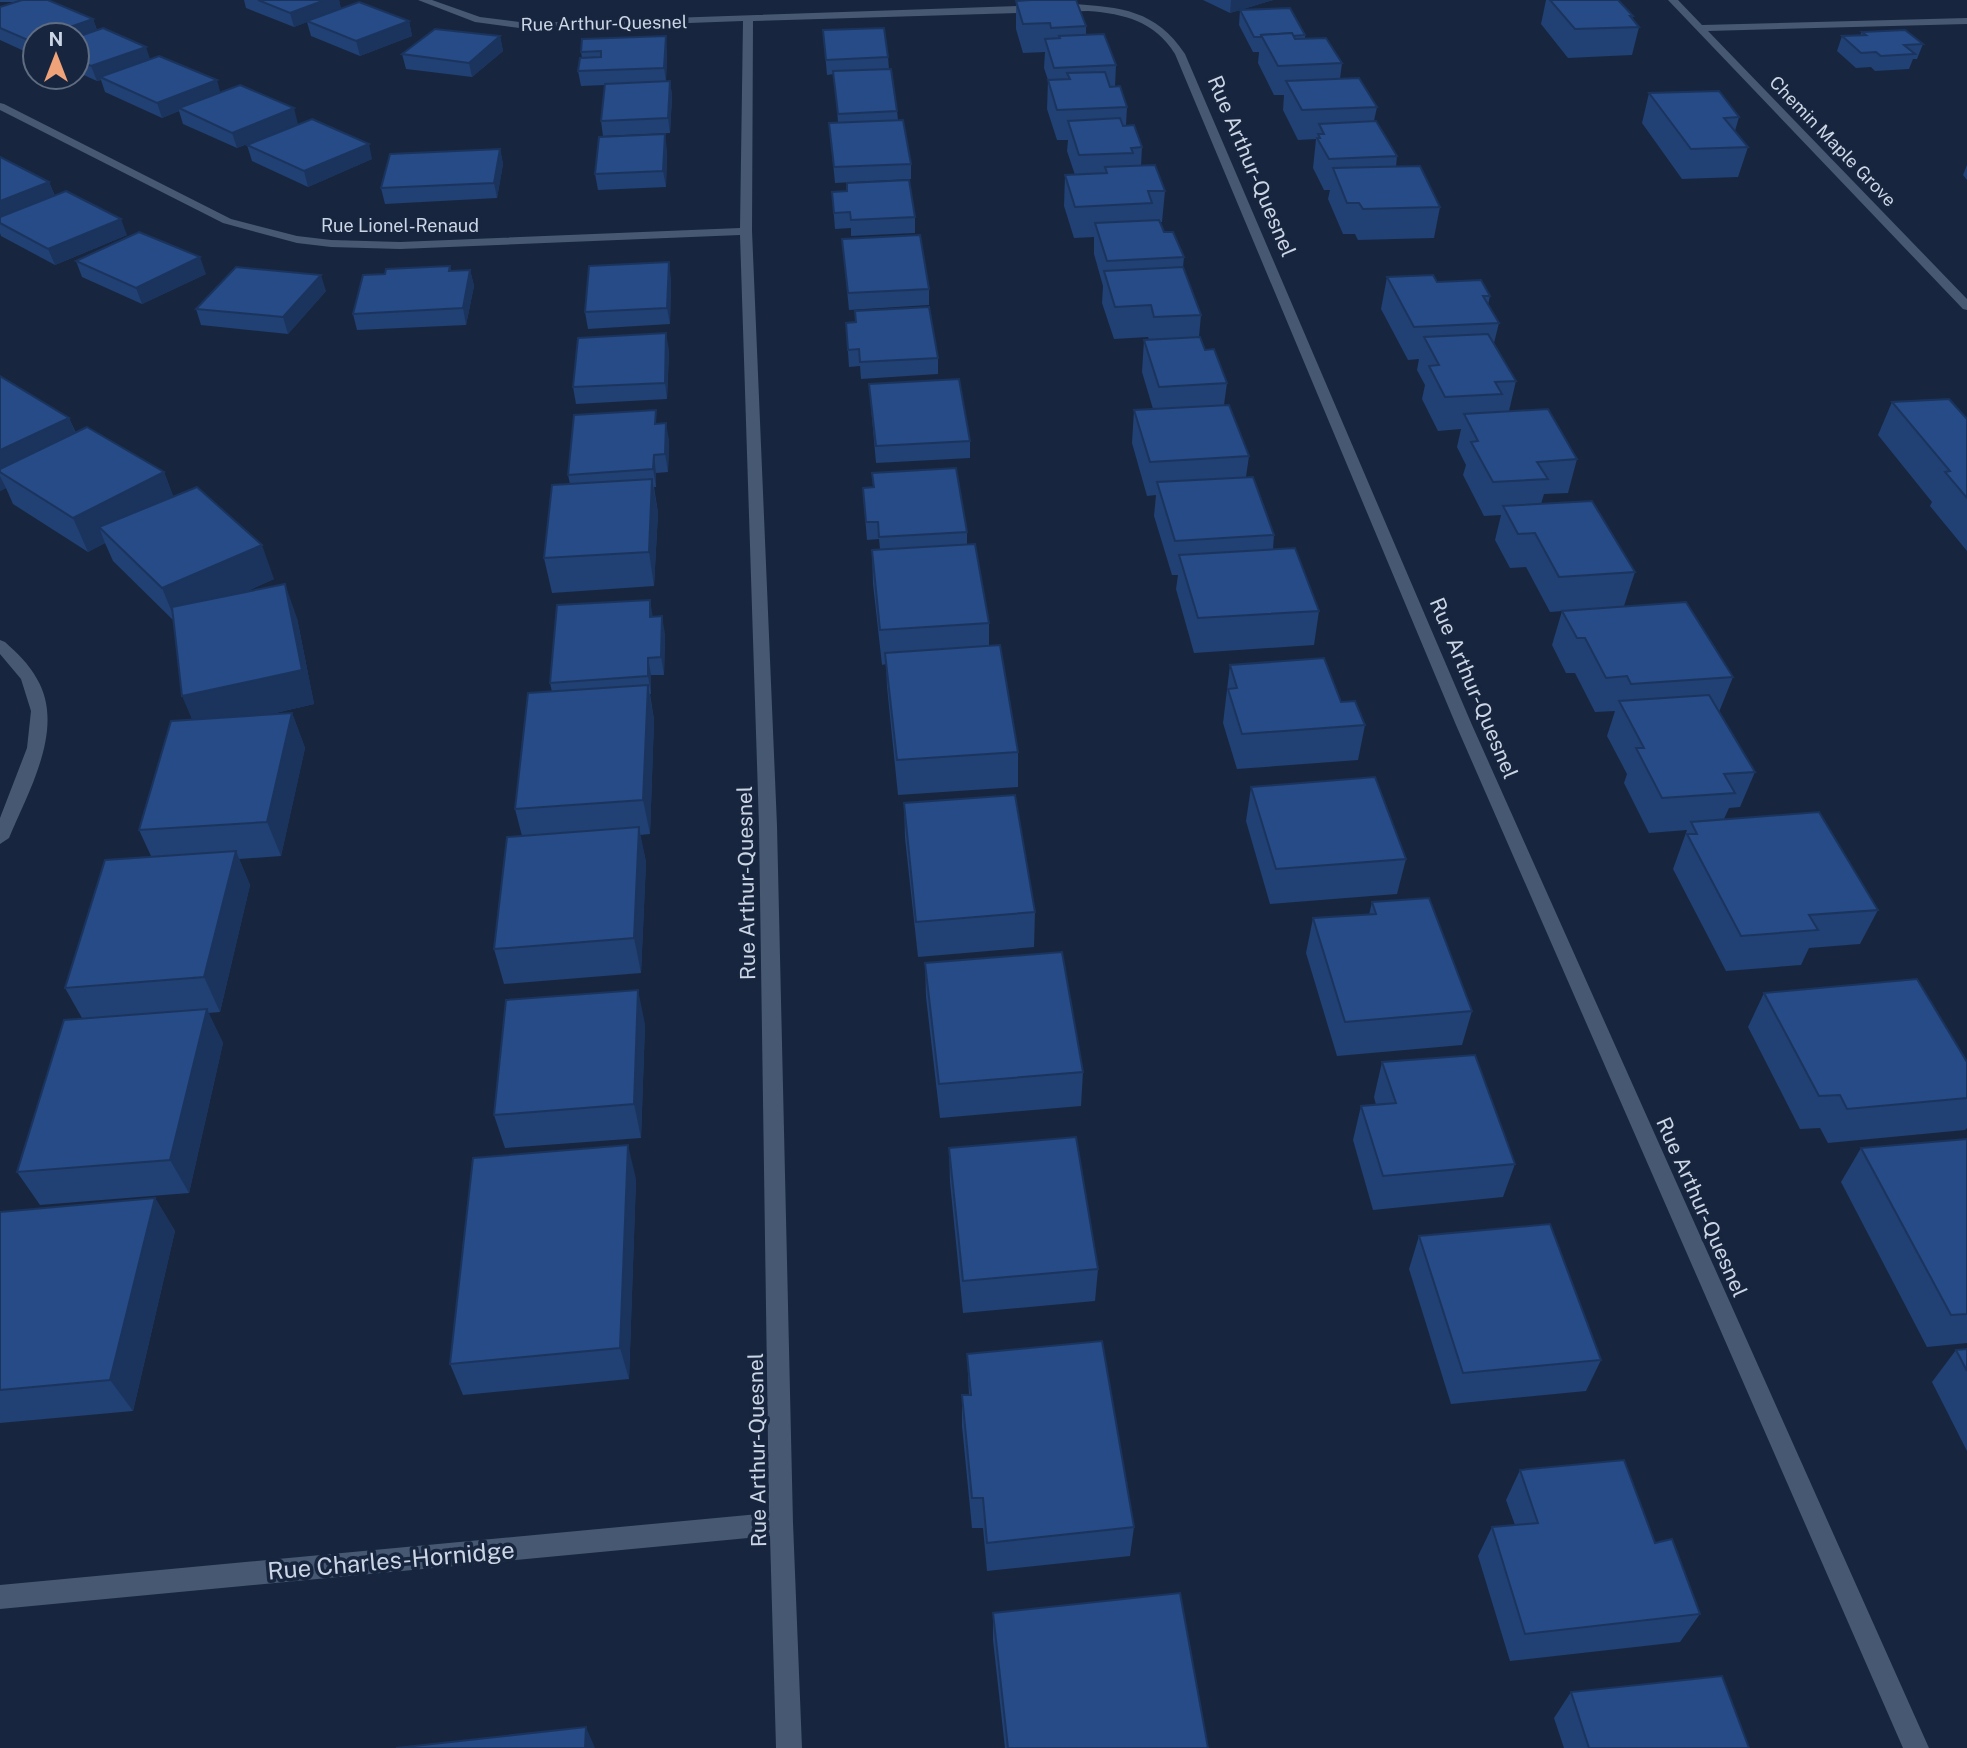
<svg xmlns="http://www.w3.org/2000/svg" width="1967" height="1748" font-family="'Public Sans',sans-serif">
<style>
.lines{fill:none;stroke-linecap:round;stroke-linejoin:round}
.minor{fill:#475873;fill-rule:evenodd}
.wall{fill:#214073}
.shaded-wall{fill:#1b345e}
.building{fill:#264b86;stroke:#1b345e;stroke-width:2}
.labels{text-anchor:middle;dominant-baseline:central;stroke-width:7;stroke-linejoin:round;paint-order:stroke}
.far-street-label{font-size:18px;fill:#cbd5e5;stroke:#17263e}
.street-label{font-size:21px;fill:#cbd5e5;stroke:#17263e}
.near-street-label{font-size:24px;fill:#cbd5e5;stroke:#17263e}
</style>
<rect width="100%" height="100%" fill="#17263e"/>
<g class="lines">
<!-- minor -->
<g class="minor">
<path d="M 418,0 L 432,0 L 480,17 L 527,23 L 1072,4 C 1121,7 1156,10 1185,54 L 1472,725 L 1929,1748 L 1903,1748 L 1456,725 L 1175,54 C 1154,21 1125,14 1088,11 L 753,21 L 752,231 L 777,826 L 793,1523 L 802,1748 L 776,1748 L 770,1536 L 0,1609 L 0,1585 L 769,1513 L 759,826 L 740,235 L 400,249 L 331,247 L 297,243 L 223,223 L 0,110 L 0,103 L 4,104 L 231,219 L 297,236 L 331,240 L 400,242 L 740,228 L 743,21 L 527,29 L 475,22 Z"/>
<polygon points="1668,0 1678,0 1702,25 1967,18 1967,24 1708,31 1967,299 1967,310 1963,309"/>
<path d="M 0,640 L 5,642 C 17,653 29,664 37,679 C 66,728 28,792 9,838 L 0,844 L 0,818 L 27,748 L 31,711 L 21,679 L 0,654 Z"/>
</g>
</g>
<!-- wall -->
<g class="wall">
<polygon points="0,0 55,0 49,0 93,19 97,30 150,59 220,93 298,124 237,148 183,124 179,111 162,118 105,92 101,80 97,81 77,72 77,35 35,35 35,56 0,40 0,7 17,2 0,2"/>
<polygon points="244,0 339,0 341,9 409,21 412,36 360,56 311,36 307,22 294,27 246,8"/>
<polygon points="1203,0 1273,0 1230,13"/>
<polygon points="1546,0 1618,0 1633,16 1632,19 1639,27 1632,55 1568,58 1541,24"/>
<polygon points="1016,1 1086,26 1086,34 1116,65 1115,87 1127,107 1126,125 1142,147 1141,166 1165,191 1162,222 1160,222 1164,232 1184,257 1183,267 1201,315 1199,337 1205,350 1227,383 1224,405 1249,456 1246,477 1274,535 1273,549 1319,611 1314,645 1194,653 1176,589 1178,575 1172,575 1154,516 1156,495 1147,496 1132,443 1134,410 1153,409 1142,372 1144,340 1149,339 1148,337 1114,339 1102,303 1103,286 1094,254 1094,237 1074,238 1064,206 1065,175 1075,175 1067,151 1068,140 1057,140 1047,109 1048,80 1044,68 1045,52 1023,53 1016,29"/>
<polygon points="1240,10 1305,35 1305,39 1342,63 1340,79 1377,107 1374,121 1397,156 1396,167 1440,207 1434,238 1358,240 1355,234 1343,234 1328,199 1330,190 1324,190 1313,168 1316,139 1298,140 1283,110 1284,95 1274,95 1258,63 1259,52 1253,52 1239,25"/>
<polygon points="823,30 888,57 889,69 897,111 898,120 911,164 911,179 835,183 829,123 838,122 834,74 827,75"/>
<polygon points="1862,32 1923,44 1917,59 1913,59 1909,69 1875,71 1871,67 1856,68 1837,51 1842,36 1860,35"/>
<polygon points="500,36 503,51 472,77 406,69 402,54"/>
<polygon points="667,50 666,81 670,81 672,96 670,133 603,136 601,121 605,85 581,86 578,71 582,58 581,52"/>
<polygon points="1649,93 1739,117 1735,131 1748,147 1738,177 1682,179 1642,123"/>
<polygon points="247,145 372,159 308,187 252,161"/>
<polygon points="500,149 503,164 497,198 385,204 381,188"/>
<polygon points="667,150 666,187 598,190 595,174"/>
<polygon points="0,157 49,182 55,196 127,235 55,265 1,236 0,233"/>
<polygon points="1967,165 1967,180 1963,175"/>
<polygon points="847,191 915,217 915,233 851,236 851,228 835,229 832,192"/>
<polygon points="842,239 929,289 929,305 849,310"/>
<polygon points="76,261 206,274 142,304 82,277"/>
<polygon points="450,266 451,271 470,270 474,286 466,325 357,330 353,314 385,274"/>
<polygon points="1387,277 1437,282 1490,296 1488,305 1499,323 1494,343 1516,381 1509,411 1577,459 1568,493 1544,494 1541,504 1635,572 1624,606 1733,677 1719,712 1755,772 1740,807 1729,808 1724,819 1878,910 1860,944 1809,948 1801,965 1726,971 1673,869 1687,830 1649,833 1624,783 1627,774 1607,736 1615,711 1595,712 1575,673 1566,673 1552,645 1562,611 1550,612 1526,567 1510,568 1495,540 1501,515 1484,516 1463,475 1466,465 1457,447 1461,429 1438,431 1422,399 1425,385 1417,370 1419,359 1408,360 1381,309"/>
<polygon points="671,278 670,324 588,329 585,312"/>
<polygon points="326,291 288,334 201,325 196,309"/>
<polygon points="846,323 938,358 938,374 861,379 860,366 849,367"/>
<polygon points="669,350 667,399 576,404 573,387"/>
<polygon points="0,376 69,418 76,433 164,472 173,496 274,579 243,593 297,618 314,704 267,715 292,713 305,748 281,856 239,859 250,885 220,1012 208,1013 223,1043 189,1193 40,1205 17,1172 82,1018 65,988 151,856 139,830 192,720 173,620 113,561 105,543 88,552 13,504 6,488 0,491"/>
<polygon points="869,384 970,441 970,458 876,463"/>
<polygon points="1892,402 1967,419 1967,551 1930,506 1932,502 1878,435"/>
<polygon points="658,424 669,440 668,472 656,473 656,487 654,487 658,513 654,586 552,593 544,558 570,484 568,475"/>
<polygon points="872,473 967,532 967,544 989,623 989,645 1018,752 1018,787 898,795 887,687 886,664 882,665 873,584 872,550 880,549 879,539 867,540 864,505 863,488 873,487"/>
<polygon points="653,617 665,634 664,675 651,675 651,694 650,694 654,720 650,834 640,835 646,862 641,973 504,984 494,949 522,836 515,809 552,692 550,683"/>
<polygon points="1230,665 1341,702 1365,725 1358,760 1237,769 1223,723"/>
<polygon points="1251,787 1406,859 1397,894 1270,904 1246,821"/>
<polygon points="904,803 1035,912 1034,947 918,957 905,838"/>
<polygon points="1372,902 1472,1011 1462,1045 1337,1056 1306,953 1313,918 1369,915"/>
<polygon points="925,963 1083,1072 1081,1106 940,1118 926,997"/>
<polygon points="1764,993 1967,1062 1967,1128 1965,1130 1828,1143 1820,1128 1800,1129 1748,1027"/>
<polygon points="645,1024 641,1138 505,1148 494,1115"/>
<polygon points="1382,1062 1515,1164 1503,1197 1373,1210 1353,1140 1361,1106 1376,1105 1374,1097"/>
<polygon points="1967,1139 1967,1343 1927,1347 1841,1182 1861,1148"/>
<polygon points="949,1148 1098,1269 1095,1301 963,1313 950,1182"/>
<polygon points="636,1179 629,1379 463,1395 450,1364"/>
<polygon points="155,1198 175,1231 133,1411 0,1423 0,1212"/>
<polygon points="1419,1236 1601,1360 1586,1391 1451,1404 1409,1269"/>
<polygon points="1967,1349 1967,1451 1932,1382 1956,1350"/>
<polygon points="967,1354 1134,1527 1130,1556 987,1571 983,1528 972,1528 962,1426 962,1395 969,1395"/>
<polygon points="1520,1470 1700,1614 1680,1642 1510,1661 1478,1556 1492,1527 1515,1525 1506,1500"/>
<polygon points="993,1613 1208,1748 1005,1748 993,1640"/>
<polygon points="1571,1692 1749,1748 1564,1748 1554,1718"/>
</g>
<!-- shaded-wall -->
<g class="shaded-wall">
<polygon points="325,0 339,0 341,9 294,27 290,13"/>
<polygon points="1231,0 1273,0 1230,13"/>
<polygon points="93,19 98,34 77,41 77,35 47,35"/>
<polygon points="409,21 412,36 360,56 356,41"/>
<polygon points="500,36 503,51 472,77 469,63"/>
<polygon points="666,36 667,50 666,82 664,68"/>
<polygon points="35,39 35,55 30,41"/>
<polygon points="146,47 151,62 100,77 101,80 97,81 91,66"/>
<polygon points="217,80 221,95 179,108 179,111 162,118 157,103"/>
<polygon points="670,81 672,96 670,133 668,118"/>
<polygon points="294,108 298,124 237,148 232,133"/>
<polygon points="665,134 667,150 666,187 663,171"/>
<polygon points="369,144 372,159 308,187 304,171"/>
<polygon points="500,149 503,164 497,198 494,183"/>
<polygon points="49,182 55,197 0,219 0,201"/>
<polygon points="121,219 127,235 55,265 48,249"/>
<polygon points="200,257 206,274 142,304 136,288"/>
<polygon points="669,262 671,278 670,324 667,308"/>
<polygon points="470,270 474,286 466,325 463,308"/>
<polygon points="321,275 326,291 288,334 283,317"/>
<polygon points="666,333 669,350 667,399 665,383"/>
<polygon points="69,418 83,451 0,472 0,450"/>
<polygon points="666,423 669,440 668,472 665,454"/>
<polygon points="654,455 656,473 656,487 653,469"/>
<polygon points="164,472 177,506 99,527 105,543 88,552 73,518"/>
<polygon points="0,476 6,488 0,491"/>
<polygon points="652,479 658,513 654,586 649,552"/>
<polygon points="262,545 274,579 176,622 162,588"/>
<polygon points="285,584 297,618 314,704 197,731 182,696"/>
<polygon points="650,600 653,618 650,617"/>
<polygon points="662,616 665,634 664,675 661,657"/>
<polygon points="648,658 651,675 651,694 648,676"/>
<polygon points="648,685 654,720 650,834 643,800"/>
<polygon points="292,713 305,748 281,856 267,822"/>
<polygon points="639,827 646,862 641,973 634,938"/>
<polygon points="236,851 250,885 220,1012 204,977"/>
<polygon points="638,990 645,1024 641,1138 634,1104"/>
<polygon points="207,1009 223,1043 189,1193 170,1160"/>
<polygon points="628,1145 636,1179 629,1379 620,1348"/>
<polygon points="155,1198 175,1231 133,1411 110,1380"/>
<polygon points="586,1727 595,1748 585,1748"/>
</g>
<!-- building -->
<g class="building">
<polygon points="22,0 48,0 93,19 47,35 35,35 35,39 30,41 0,28 0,7"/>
<polygon points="258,0 325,0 290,13"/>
<polygon points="1031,0 1076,0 1086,26 1051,28 1050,23 1023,24 1016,1"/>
<polygon points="1550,0 1618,0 1633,16 1630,16 1639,27 1575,29"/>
<polygon points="359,2 409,21 356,41 307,21"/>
<polygon points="1290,8 1305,35 1293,36 1292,33 1261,35 1261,37 1254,37 1240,10"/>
<polygon points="103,28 146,47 91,66 77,60 77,37"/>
<polygon points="884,28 888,57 826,60 823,30"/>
<polygon points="435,29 500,36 469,63 402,54"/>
<polygon points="1905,30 1923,44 1904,45 1915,54 1881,56 1876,52 1861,53 1842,36 1866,35 1862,32"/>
<polygon points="1292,33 1295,39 1326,38 1342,63 1278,66 1261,35"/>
<polygon points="1104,34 1116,65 1054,68 1045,39 1060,38 1059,36"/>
<polygon points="666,36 664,68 578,71 580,58 601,57 601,51 581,52 582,39"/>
<polygon points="159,56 217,80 157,103 100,77"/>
<polygon points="891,69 897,111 838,114 833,71"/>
<polygon points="1105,72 1110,87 1120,86 1127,107 1057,110 1048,80 1070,79 1067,73"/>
<polygon points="1359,78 1377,107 1302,110 1286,81"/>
<polygon points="670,81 668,118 601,121 605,84"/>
<polygon points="240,85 294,108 232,133 179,108"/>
<polygon points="1719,91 1739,117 1724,118 1748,147 1691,149 1649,93"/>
<polygon points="1120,118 1123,126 1134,125 1142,147 1131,148 1133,153 1079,155 1068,121"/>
<polygon points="312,119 369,144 304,171 247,145"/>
<polygon points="903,120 911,164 834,167 829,123"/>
<polygon points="1376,121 1397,156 1329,159 1317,138 1320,138 1318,134 1324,134 1319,124"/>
<polygon points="665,134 663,171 595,174 599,137"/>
<polygon points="500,149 494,183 381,188 390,154"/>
<polygon points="0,157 49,182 0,201"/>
<polygon points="1155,165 1165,191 1148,191 1152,203 1075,207 1065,175 1107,173 1105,167"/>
<polygon points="1420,166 1440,207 1363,209 1359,203 1347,203 1333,168"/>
<polygon points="909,180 915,217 851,220 850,212 834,213 832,192 847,191 847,183"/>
<polygon points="66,191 121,219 48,249 0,223 0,217"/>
<polygon points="1159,220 1164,232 1173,232 1184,257 1107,261 1095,223"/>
<polygon points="139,232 200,257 136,288 76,261"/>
<polygon points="920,235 929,289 848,293 842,239"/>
<polygon points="669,262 667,308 585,312 589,266"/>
<polygon points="450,266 449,271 470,270 463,308 353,314 363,275 385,274 386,269"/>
<polygon points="236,267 321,275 283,317 196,309"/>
<polygon points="1183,267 1201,315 1154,317 1151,305 1115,307 1104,271"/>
<polygon points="1433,275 1437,282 1481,280 1490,296 1483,296 1499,323 1414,327 1387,277"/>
<polygon points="929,307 938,358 860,362 859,349 848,350 846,323 856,322 855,311"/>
<polygon points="666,333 665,383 573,387 578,338"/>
<polygon points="1488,334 1516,381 1495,382 1502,394 1445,397 1429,366 1439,365 1424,337"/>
<polygon points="1200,337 1205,350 1214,349 1227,383 1159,387 1144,340"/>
<polygon points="0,376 69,418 0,450"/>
<polygon points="959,379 970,441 876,446 869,384"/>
<polygon points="1949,399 1967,419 1967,498 1945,472 1950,471 1892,402"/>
<polygon points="1229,405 1249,456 1150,462 1134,410"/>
<polygon points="1548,409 1577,459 1537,462 1548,479 1493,482 1471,442 1478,441 1464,414"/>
<polygon points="656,410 655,424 666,423 665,454 654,455 653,469 568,475 574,415"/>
<polygon points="87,427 164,472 73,518 0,472 0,469"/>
<polygon points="956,468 967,532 879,537 878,522 866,522 863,488 874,487 872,473"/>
<polygon points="1253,477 1274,535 1175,541 1157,482"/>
<polygon points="652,479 649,552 544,558 552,485"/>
<polygon points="197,487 262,545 162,588 99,527"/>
<polygon points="1592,501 1635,572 1559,577 1535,533 1518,534 1503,506"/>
<polygon points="975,544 989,623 880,630 872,550"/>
<polygon points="1295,548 1319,611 1198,618 1179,555"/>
<polygon points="285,584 302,670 182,696 172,607"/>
<polygon points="650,600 650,617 662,616 661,657 648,658 648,676 550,683 557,605"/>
<polygon points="1686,602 1733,677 1631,684 1627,676 1606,678 1585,638 1577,638 1562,611"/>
<polygon points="1000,645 1018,752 897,760 885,653"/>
<polygon points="1324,658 1341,702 1355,701 1365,725 1242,734 1228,689 1237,688 1230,665"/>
<polygon points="648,685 643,800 515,809 528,693"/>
<polygon points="1709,695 1755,772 1724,774 1735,793 1662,798 1636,748 1644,748 1619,701"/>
<polygon points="292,713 267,822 139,830 171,721"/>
<polygon points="1375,777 1406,859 1276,869 1251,787"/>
<polygon points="1015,795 1035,912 916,922 904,803"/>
<polygon points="1819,812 1878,910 1809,915 1818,930 1741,936 1687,834 1697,834 1691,822"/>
<polygon points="639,827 634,938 494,949 507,837"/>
<polygon points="236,851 204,977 65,988 105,860"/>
<polygon points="1429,898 1472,1011 1345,1022 1313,918 1376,914 1372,902"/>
<polygon points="1062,952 1083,1072 939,1084 925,963"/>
<polygon points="1917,979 1967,1062 1967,1098 1847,1109 1840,1095 1819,1096 1764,993"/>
<polygon points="638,990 634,1104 494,1115 506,1000"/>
<polygon points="207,1009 170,1160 17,1172 64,1020"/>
<polygon points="1475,1055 1515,1164 1383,1176 1361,1106 1396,1103 1382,1062"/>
<polygon points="1076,1137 1098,1269 963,1281 949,1148"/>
<polygon points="1967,1139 1967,1314 1951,1315 1861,1148"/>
<polygon points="628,1145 620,1348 450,1364 473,1158"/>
<polygon points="155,1198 110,1380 0,1390 0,1212"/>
<polygon points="1550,1224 1601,1360 1463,1373 1419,1236"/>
<polygon points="1102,1341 1134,1527 987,1543 983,1498 972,1498 962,1395 971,1395 967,1354"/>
<polygon points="1967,1349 1967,1371 1956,1350"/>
<polygon points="1624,1460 1655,1543 1672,1539 1700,1614 1525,1634 1492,1527 1538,1523 1520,1470"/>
<polygon points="1180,1593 1208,1748 1008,1748 993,1613"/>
<polygon points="1722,1676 1749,1748 1589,1748 1571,1692"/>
<polygon points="586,1727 585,1748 396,1748"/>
</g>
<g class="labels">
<!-- far-street labels -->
<g class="far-street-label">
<text transform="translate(604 23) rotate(-1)">Rue Arthur-Quesnel</text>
<text transform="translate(1833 141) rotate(46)">Chemin Maple Grove</text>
<text x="400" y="225">Rue Lionel-Renaud</text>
</g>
<!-- street labels -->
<g class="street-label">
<text transform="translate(1252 166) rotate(67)">Rue Arthur-Quesnel</text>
<text transform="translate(1474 688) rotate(67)">Rue Arthur-Quesnel</text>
<text transform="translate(746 883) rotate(-91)">Rue Arthur-Quesnel</text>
<text transform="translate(1702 1207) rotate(66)">Rue Arthur-Quesnel</text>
<text transform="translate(757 1450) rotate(-91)">Rue Arthur-Quesnel</text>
</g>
<!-- near-street labels -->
<g class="near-street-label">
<text transform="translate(391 1560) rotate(-5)">Rue Charles-Hornidge</text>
</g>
</g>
<!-- north arrow -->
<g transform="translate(56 56)"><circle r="33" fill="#17263e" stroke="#5f6c81" stroke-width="2"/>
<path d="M0-5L12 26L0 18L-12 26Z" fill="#f0a279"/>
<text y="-10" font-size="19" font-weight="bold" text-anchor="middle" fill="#cbd5e5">N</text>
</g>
</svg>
